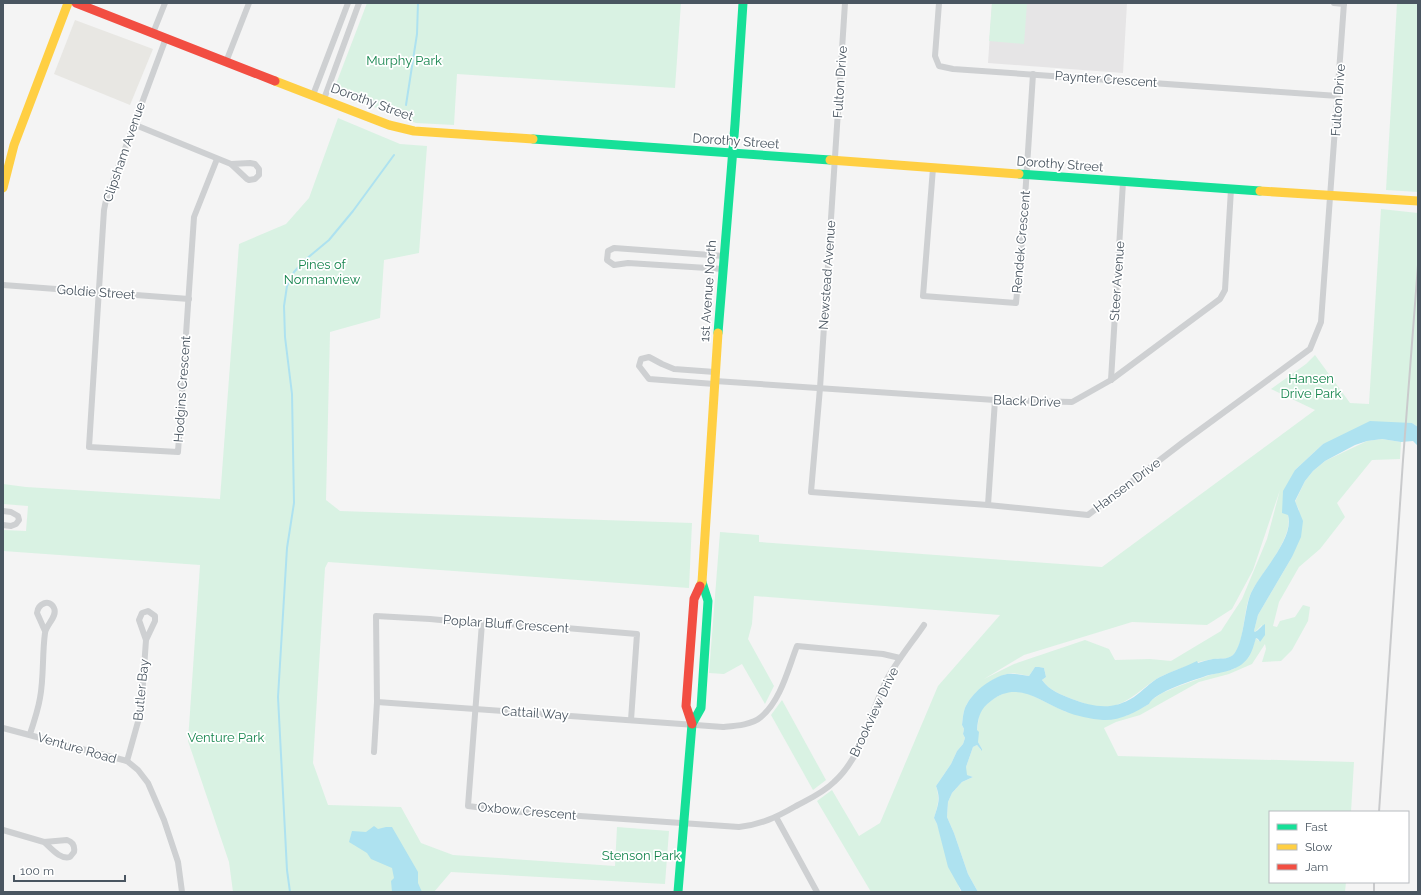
<svg xmlns="http://www.w3.org/2000/svg" width="1421" height="895" font-family="Raleway,sans-serif">
<style>
.commercial{fill:#e8e7e3}
.education{fill:#e6e5e6}
.green{fill:#d9f2e3;fill-rule:evenodd}
.water{fill:#aee2f0}
.lines{fill:none;stroke-linecap:round;stroke-linejoin:round}
.stream{stroke:#aee2f0;stroke-width:2}
.street{stroke:#ced0d2;stroke-width:6}
.fast{stroke:#16e098;stroke-width:9}
.slow{stroke:#ffcf43;stroke-width:9}
.jam{stroke:#f24e42;stroke-width:9}
.rail{stroke:#c9cacc;stroke-width:2}
.labels{text-anchor:middle;dominant-baseline:central;stroke-width:3.5;stroke-linejoin:round;paint-order:stroke}
.park-label{font-size:13px;fill:#17864f;stroke:#fff}
.street-label{font-size:13px;fill:#4a5661;stroke:#fff}
</style>
<rect width="100%" height="100%" fill="#f4f4f4"/>
<!-- commercial -->
<polygon class="commercial" points="75,20 153,49 130,105 54,74"/>
<!-- education -->
<polygon class="education" points="992,3 1127,3 1123,73 988,63"/>
<!-- green -->
<g class="green">
<polygon points="367,3 681,3 675,88 457,74 454,125 416,123 337,93 336,84"/>
<polygon points="992,3 1027,3 1024,44 989,41"/>
<polygon points="1397,3 1418,3 1418,192 1386,190"/>
<polygon points="338,118 400,144 427,146 419,253 384,260 380,318 330,332 326,500 340,511 692,523 689,588 328,562 325,568 313,763 328,805 401,807 421,843 453,855 615,866 617,827 669,831 665,884 451,872 434,892 233,892 229,862 188,741 200,565 3,551 3,530 26,531 28,506 3,504 3,484 26,487 220,499 239,244 286,224 309,198"/>
<path d="M 1381,209 L 1418,213 L 1418,427 L 1412,423 L 1323,444 L 1295,470 L 1288,515 C 1294,538 1261,573 1251,593 C 1243,609 1245,642 1234,654 C 1229,660 1221,658 1214,659 C 1210,659 1206,661 1202,661 C 1195,663 1187,666 1179,669 C 1173,671 1166,674 1160,677 C 1140,688 1127,708 1101,707 C 1091,707 1081,702 1072,699 C 1060,694 1050,691 1042,680 L 1046,677 L 1044,668 L 1035,667 L 1029,676 C 1022,675 1014,672 1007,674 C 994,677 973,692 967,704 C 963,710 963,718 962,725 L 964,729 L 963,734 L 965,738 L 963,744 L 957,751 L 951,764 L 936,786 C 940,799 938,805 934,818 L 937,824 L 960,890 L 962,892 L 871,892 L 817,801 L 832,790 L 859,836 L 880,823 L 938,686 L 1000,615 L 754,596 L 752,624 L 748,639 L 774,686 L 765,704 L 742,664 L 724,674 L 709,673 L 720,532 L 759,535 L 759,542 L 1102,567 L 1315,410 L 1271,389 L 1306,364 L 1315,355 L 1350,403 L 1369,404 ZM 1280,490 L 1267,539 L 1242,599 L 1221,631 L 1171,661 L 1150,659 L 1115,660 L 1109,649 L 1085,640 L 1014,664 L 984,679 L 1024,655 L 1132,622 L 1207,625 L 1232,609 L 1253,570 Z"/>
<polygon points="1382,439 1401,442 1400,459 1372,460 1337,503 1345,517 1320,549 1299,567 1279,602 1273,626 1277,627 1280,621 1295,617 1303,605 1310,607 1308,621 1292,650 1281,661 1262,662 1266,649 1265,644 1252,664 1229,674 1199,682 1140,715 1116,722 1104,728 1118,756 1354,762 1351,812 1270,812 1270,882 1346,882 1345,892 978,892 968,874 954,833 947,817 948,802 952,793 962,782 973,777 966,775 966,767 973,747 977,745 981,750 982,749 978,742 977,730 979,716 982,708 988,703 996,697 1009,691 1027,693 1066,712 1126,716 1149,704 1150,701 1162,693 1179,686 1210,675 1234,669 1249,657 1256,638 1260,642 1262,625 1255,632 1254,631 1258,615 1292,557 1299,510 1295,502 1305,481 1313,471 1325,461 1367,441"/>
<polygon points="782,700 826,780 813,790 771,715"/>
</g>
<!-- water -->
<g class="water">
<path d="M 1370,421 L 1412,423 L 1418,427 L 1418,446 L 1413,441 L 1401,442 L 1382,439 L 1367,441 L 1355,445 L 1325,461 L 1313,471 L 1305,481 L 1295,501 L 1303,521 L 1301,537 L 1292,557 L 1258,615 L 1254,631 L 1255,632 C 1259,630 1261,626 1265,624 L 1265,635 L 1260,642 L 1258,639 L 1256,638 C 1254,644 1252,653 1248,658 C 1238,671 1223,672 1209,675 C 1197,679 1154,692 1149,704 C 1136,712 1119,721 1103,720 C 1091,719 1076,716 1064,711 C 1039,701 1017,680 991,701 C 980,709 978,717 977,730 L 979,732 L 978,742 L 982,749 L 982,751 L 977,745 L 973,747 L 966,767 L 967,775 L 973,777 L 962,782 L 952,793 L 948,802 L 947,817 L 954,833 L 968,874 L 978,892 L 962,892 L 948,867 L 937,824 L 934,818 C 938,805 941,799 936,786 L 951,764 L 957,751 L 963,744 L 965,738 L 963,734 L 964,729 L 962,725 C 963,718 963,710 967,704 C 974,691 992,677 1007,674 C 1014,673 1022,675 1029,676 L 1035,667 L 1039,667 L 1044,668 L 1046,677 L 1042,680 C 1050,691 1060,694 1072,699 C 1094,707 1112,711 1134,697 C 1143,691 1150,682 1160,677 C 1172,671 1185,667 1197,661 L 1198,663 C 1203,661 1208,660 1213,659 C 1220,658 1227,660 1233,655 C 1244,644 1244,609 1251,593 C 1260,573 1295,538 1288,515 L 1282,513 L 1283,491 L 1295,470 L 1323,444 Z"/>
<polygon points="374,826 378,829 386,827 392,827 418,872 418,883 422,892 392,892 391,881 394,878 392,868 371,859 367,853 349,842 352,831 366,832"/>
</g>
<g class="lines">
<!-- stream -->
<g class="stream">
<polyline points="406,105 417,34 418,3"/>
<polyline points="290,892 287,870 278,697 287,548 294,503 292,394 285,337 284,306 287,286 294,272 305,260 329,240 353,211 394,155"/>
</g>
<!-- street -->
<g class="street">
<polyline points="845,3 820,388 811,492 988,505 1088,515 1182,443 1310,349 1321,322 1344,3"/>
<polyline points="939,3 935,56 939,66 953,69 1338,96"/>
<polyline points="1334,3 1344,4"/>
<polyline points="153,33 165,3"/>
<polyline points="166,38 106,200 104,210 89,447 178,452 194,217 217,159"/>
<polyline points="226,62 249,3"/>
<polyline points="313,95 348,3"/>
<polyline points="324,99 359,3"/>
<polyline points="133,124 231,164 247,179 249,180 255,179 259,175 259,169 255,164 250,163 231,164"/>
<polyline points="933,168 923,296 1016,303 1023,229 1033,74"/>
<polyline points="723,269 628,263 614,265 607,260 608,251 614,248 724,256"/>
<polyline points="3,285 189,299"/>
<polyline points="1111,380 1123,182"/>
<polyline points="715,381 995,400 1072,402 1111,380 1220,299 1225,290 1231,189"/>
<polyline points="714,384 649,379 639,366 641,359 649,357 662,364 674,369 715,372"/>
<polyline points="988,505 995,400"/>
<polyline points="3,511 11,512 18,516 19,520 16,524 11,526 3,525"/>
<path d="M 482,623 L 468,806 L 507,811 L 739,827 C 760,825 777,817 796,806 C 809,799 823,793 834,782 C 862,757 869,716 885,683 C 895,663 911,644 924,625"/>
<path d="M 377,702 L 723,727 C 734,726 752,725 761,717 C 781,700 788,669 797,646 L 883,654 L 900,658"/>
<polyline points="3,728 127,761 138,770 148,783 164,820 178,862 182,892"/>
<path d="M 30,734 C 34,722 38,710 40,698 C 44,677 42,655 45,633 C 46,625 58,616 54,608 C 49,598 38,604 37,613 L 45,631"/>
<polyline points="374,752 377,702 376,616 430,619 472,623 530,625 637,634 631,720"/>
<polyline points="127,761 141,711 146,640 139,620 142,613 148,611 155,616 155,621 146,640"/>
<polyline points="776,817 817,892"/>
<path d="M 3,830 L 44,842 L 67,840 C 73,842 75,846 74,852 L 70,857 C 60,860 51,848 44,842"/>
</g>
<!-- fast -->
<g class="fast">
<polyline points="533,139 830,160"/>
<polyline points="1019,174 1260,191"/>
<polyline points="718,333 735,124 743,3"/>
<polyline points="678,892 692,724 701,708 708,601 702,582"/>
</g>
<!-- slow -->
<g class="slow">
<polyline points="275,81 389,125 414,131 533,139"/>
<polyline points="830,160 1019,174"/>
<polyline points="3,188 14,145 68,3"/>
<polyline points="1260,191 1418,201"/>
<polyline points="700,586 702,582 718,333"/>
</g>
<!-- jam -->
<g class="jam">
<polyline points="76,3 275,81"/>
<polyline points="692,724 686,706 694,599 700,586"/>
</g>
<!-- rail -->
<g class="rail">
<polyline points="1379,812 1403,460 1418,265"/>
<polyline points="1374,892 1374,882"/>
</g>
</g>
<g class="labels">
<!-- park labels -->
<g class="park-label">
<text x="404" y="60">Murphy Park</text>
<text x="322" y="264">Pines of<tspan x="322" dy="15">Normanview</tspan></text>
<text x="1311" y="378">Hansen<tspan x="1311" dy="15">Drive Park</tspan></text>
<text x="226" y="737">Venture Park</text>
<text x="641" y="855">Stenson Park</text>
</g>
<!-- street labels -->
<g class="street-label">
<text transform="translate(1106 79) rotate(4)">Paynter Crescent</text>
<text transform="translate(840 82) rotate(-86)">Fulton Drive</text>
<text transform="translate(1338 100) rotate(-86)">Fulton Drive</text>
<text transform="translate(372 102) rotate(20)">Dorothy Street</text>
<text transform="translate(736 141) rotate(4)">Dorothy Street</text>
<text transform="translate(124 152) rotate(-71)">Clipsham Avenue</text>
<text transform="translate(1060 164) rotate(4)">Dorothy Street</text>
<text transform="translate(1021 242) rotate(-85)">Rendek Crescent</text>
<text transform="translate(827 275) rotate(-86)">Newstead Avenue</text>
<text transform="translate(1117 281) rotate(-86)">Steer Avenue</text>
<text transform="translate(708 291) rotate(-86)">1st Avenue North</text>
<text transform="translate(96 292) rotate(4)">Goldie Street</text>
<text transform="translate(182 389) rotate(-86)">Hodgins Crescent</text>
<text transform="translate(1027 401) rotate(2)">Black Drive</text>
<text transform="translate(1127 485) rotate(-37)">Hansen Drive</text>
<text transform="translate(506 624) rotate(4)">Poplar Bluff Crescent</text>
<text transform="translate(141 690) rotate(-84)">Butler Bay</text>
<text transform="translate(874 712) rotate(-65)">Brookview Drive</text>
<text transform="translate(535 713) rotate(4)">Cattail Way</text>
<text transform="translate(77 748) rotate(16)">Venture Road</text>
<text transform="translate(527 811) rotate(5)">Oxbow Crescent</text>
</g>
</g>
<!-- border -->
<rect width="1421" height="895" fill="none" stroke="#4a5661" stroke-width="8"/>
<!-- legend -->
<rect x="1269" y="811" width="140" height="72" fill="#ffffff" stroke="#b7bbc0"/>
<rect x="1277" y="824" width="20" height="6" fill="#16e098" stroke="#b7bbc0"/>
<text x="1305" y="831" font-size="12" fill="#4a5661">Fast</text>
<rect x="1277" y="844" width="20" height="6" fill="#ffcf43" stroke="#b7bbc0"/>
<text x="1305" y="851" font-size="12" fill="#4a5661">Slow</text>
<rect x="1277" y="864" width="20" height="6" fill="#f24e42" stroke="#b7bbc0"/>
<text x="1305" y="871" font-size="12" fill="#4a5661">Jam</text>
<!-- scale -->
<path d="M14 875v6h111v-6" fill="none" stroke="#4a5661" stroke-width="2"/>
<text x="20" y="875" font-size="12" fill="#4a5661" stroke="#ffffff" stroke-width="3" paint-order="stroke">100 m</text>
</svg>
